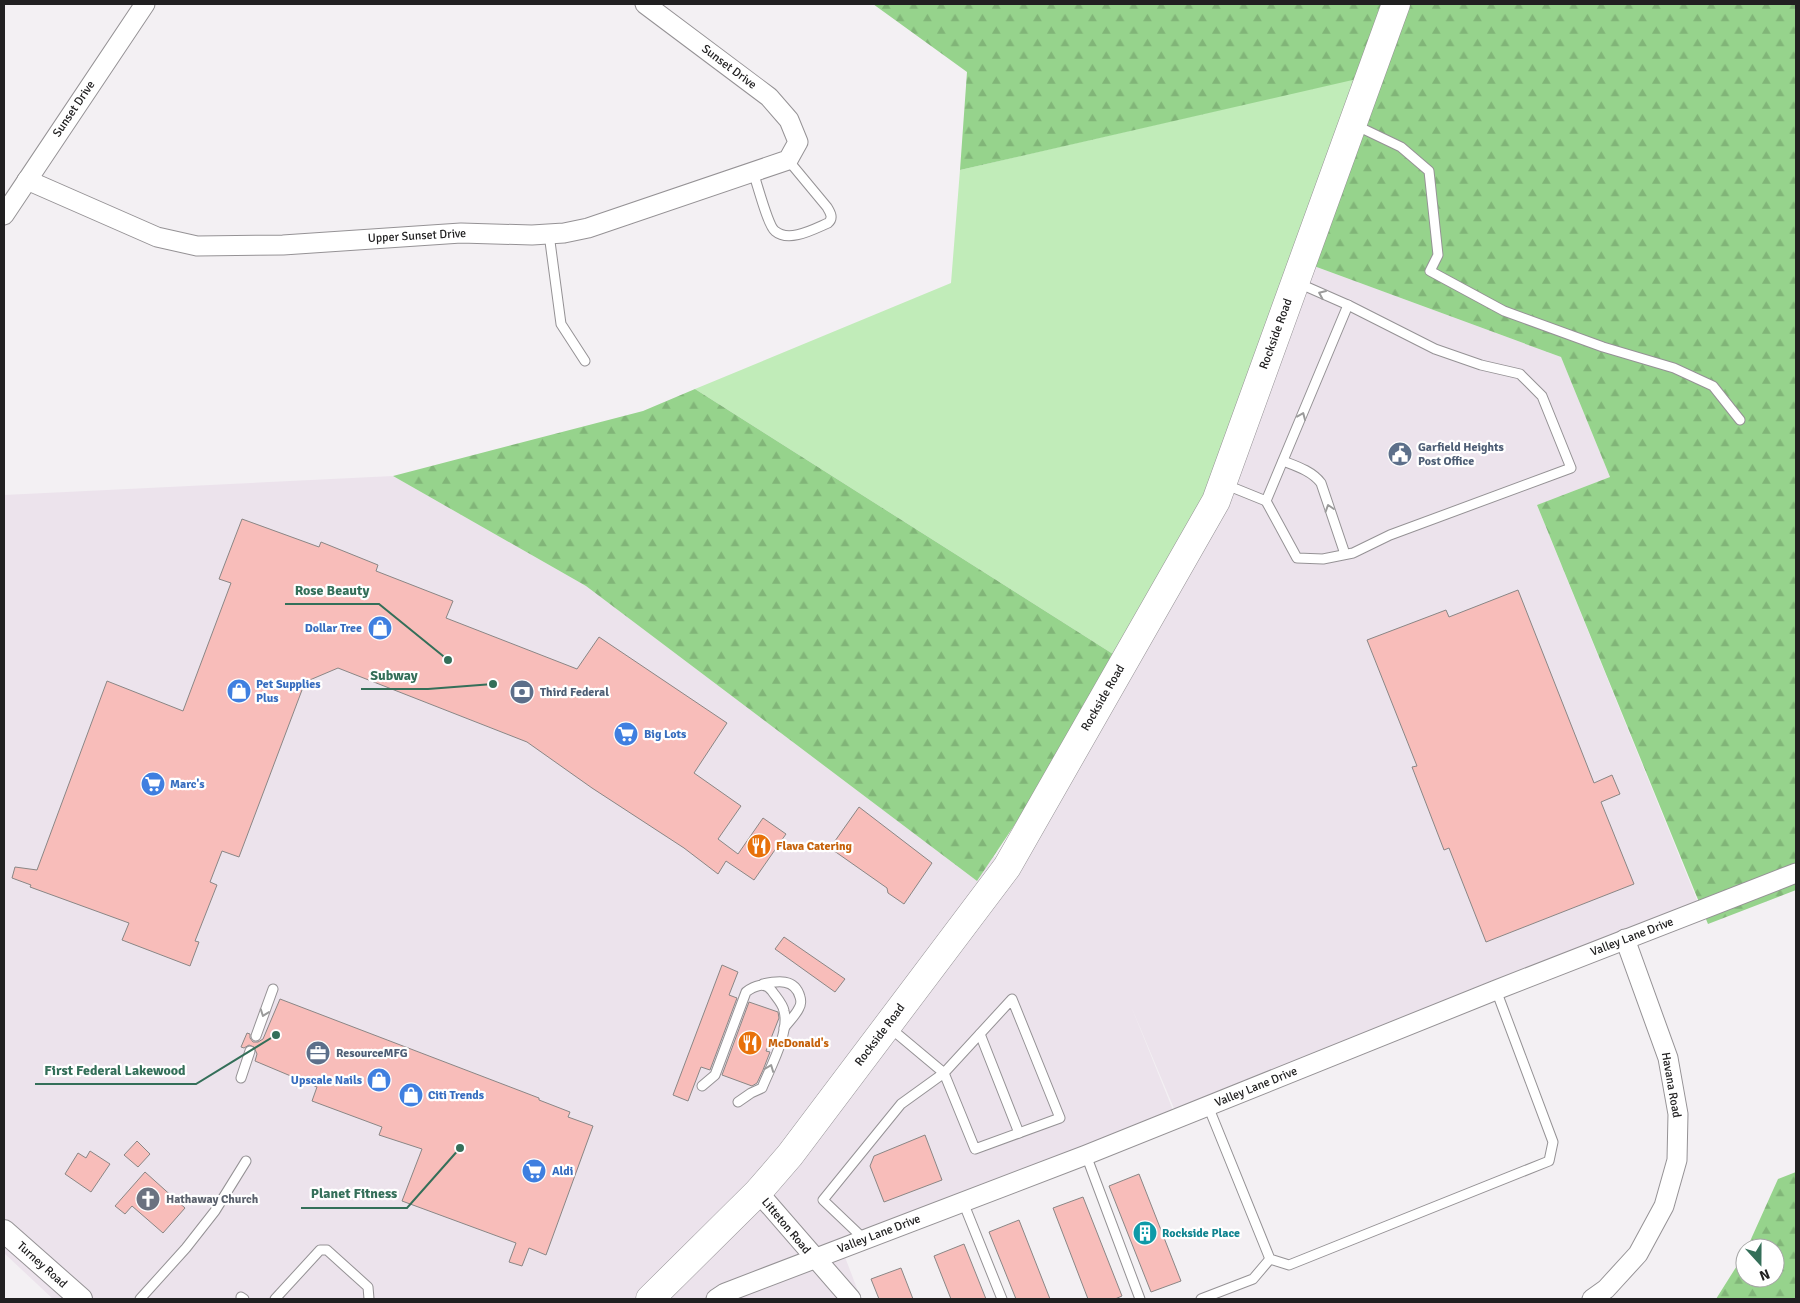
<svg xmlns="http://www.w3.org/2000/svg" width="1800" height="1303" font-family="Signika,sans-serif">
<style>
.built{fill:#ece3ec}
.grass{fill:#c1ecb9}
.forest{fill:url(#forest-firs)}
.building{fill:#f8bdba;stroke:#8a8685}
.lines{fill:none;stroke-linecap:round;stroke-linejoin:round}
.service-casing{stroke:#959295;stroke-width:11}
.minor-casing{stroke:#959295;stroke-width:21}
.tertiary-casing{stroke:#959295;stroke-width:24}
.primary-casing{stroke:#959295;stroke-width:29}
.service{stroke:#fff;stroke-width:9}
.minor{stroke:#fff;stroke-width:19}
.tertiary{stroke:#fff;stroke-width:22}
.primary{stroke:#fff;stroke-width:28}
.oneway{stroke:#9b9b9b}
.labels{text-anchor:middle;dominant-baseline:central;stroke-width:4.5;stroke-linejoin:round;paint-order:stroke}
.street-label{font-size:12px;fill:#212021;stroke:#fff}
.service-label{font-size:12px;font-weight:bold;fill:#4e5e75;stroke:#fff;text-anchor:start}
.shop-label{font-size:12px;font-weight:bold;fill:#366cbe;stroke:#fff;text-anchor:start}
.food-label{font-size:12px;font-weight:bold;fill:#c56008;stroke:#fff;text-anchor:start}
.worship-label{font-size:12px;font-weight:bold;fill:#5b616d;stroke:#fff;text-anchor:start}
.culture-label{font-size:12px;font-weight:bold;fill:#0d838f;stroke:#fff;text-anchor:start}
.leader{fill:none;stroke:#346f59;stroke-width:2}
.callout-dot{fill:#346f59;stroke:#fff;stroke-width:2}
.callout-label{font-size:14px;text-anchor:middle;font-weight:bold;fill:#346f59;stroke:#fff;stroke-width:4.5;stroke-linejoin:round;paint-order:stroke}
</style>
<defs>
<pattern id="forest-firs" width="22" height="20" patternUnits="userSpaceOnUse" patternTransform="scale(1.25)"><rect width="22" height="20" fill="#96d38c"/><path d="M5 1l3.5 6h-7zM16 11l3.5 6h-7z" fill="#81b578"/></pattern>
</defs>
<rect width="100%" height="100%" fill="#f3f0f3"/>
<!-- built -->
<polygon class="built" points="1303,262 1561,357 1610,477 1537,505 1701,910 1178,1118 1131,1006 1179,1125 845,1257 861,1299 53,1299 4,1253 4,495 393,476 586,586 977,881 993,856 1008,865"/>
<!-- grass -->
<polygon class="grass" points="1370,75 1216,501 1124,661 695,389 951,283 960,170"/>
<!-- forest -->
<g class="forest">
<polygon points="873,4 1796,4 1796,890 1708,924 1537,505 1610,477 1561,357 1303,262 1370,76 960,170 967,72"/>
<polygon points="695,389 1124,661 977,881 586,586 393,476 643,411"/>
<polygon points="1796,1172 1796,1299 1716,1299 1745,1253 1745,1278 1775,1278 1775,1248 1747,1248 1778,1179"/>
</g>
<!-- building -->
<g class="building">
<polygon points="242,519 319,547 321,542 378,565 376,571 453,601 446,618 577,669 599,637 727,723 694,773 741,806 718,839 738,854 763,818 786,834 754,880 726,861 718,874 684,848 592,788 527,742 338,668 305,682 239,857 222,851 210,882 217,885 195,941 199,942 190,966 122,940 129,923 30,887 31,885 12,878 15,867 37,870 107,681 183,711 231,583 219,579"/>
<polygon points="1518,590 1594,783 1612,775 1620,794 1601,802 1634,884 1486,942 1449,848 1444,850 1412,767 1417,766 1367,640 1446,610 1449,617"/>
<polygon points="859,807 932,863 904,904 888,893 887,888 830,848"/>
<polygon points="784,937 845,979 835,992 775,949"/>
<polygon points="722,965 738,972 729,995 737,998 710,1070 701,1067 688,1101 673,1095"/>
<polygon points="280,999 539,1098 539,1100 570,1112 568,1117 593,1126 546,1255 529,1248 522,1266 509,1262 516,1243 402,1201 422,1149 379,1135 382,1127 312,1101 317,1087 255,1061 257,1054 254,1047 249,1045 244,1048 241,1047 247,1033 250,1034 250,1038 253,1042 258,1042 263,1039"/>
<polygon points="749,1002 778,1012 779,1018 766,1051 770,1052 763,1070 757,1083 752,1086 722,1075"/>
<polygon points="925,1135 942,1180 884,1202 870,1166 874,1156"/>
<polygon points="137,1141 150,1154 138,1167 124,1155"/>
<polygon points="90,1151 110,1164 91,1192 65,1174 78,1153 86,1158"/>
<polygon points="145,1172 185,1208 163,1233 132,1206 125,1214 115,1206"/>
<polygon points="1139,1174 1181,1281 1151,1292 1109,1186"/>
<polygon points="1083,1197 1122,1296 1115,1299 1088,1299 1053,1208"/>
<polygon points="1019,1220 1050,1299 1016,1299 989,1232"/>
<polygon points="964,1244 986,1299 951,1299 934,1256"/>
<polygon points="901,1268 913,1299 879,1299 871,1279"/>
</g>
<g class="lines">
<defs>
<g id="service">
<polyline points="1355,125 1401,147 1429,171 1438,255 1430,271 1504,311 1603,347 1674,368 1713,386 1740,420"/>
<path d="M 753,172 C 757,183 768,226 775,231 C 789,243 814,229 828,223 C 834,218 830,212 827,207 L 788,160"/>
<polyline points="549,234 561,324 585,361"/>
<path d="M 1283,461 C 1296,466 1312,471 1321,483 L 1345,554"/>
<polyline points="1224,484 1266,501 1348,305"/>
<polyline points="1266,501 1297,558 1323,559 1353,553 1390,535 1571,468 1542,396 1520,374 1481,365 1435,349 1348,305 1298,283"/>
<path d="M 763,984 C 777,981 795,978 800,997 C 801,1000 801,1005 799,1008 C 796,1015 789,1021 784,1028"/>
<polyline points="980,1034 1019,1133"/>
<polyline points="256,1036 273,989"/>
<polyline points="241,1078 250,1051"/>
<path d="M 702,1086 L 715,1075 L 746,992 C 754,986 765,981 772,991 C 776,997 783,1004 784,1011 C 790,1032 770,1068 762,1088 L 751,1093 L 738,1102"/>
<polyline points="1208,1106 1270,1259 1289,1265 1549,1161 1553,1142 1496,990"/>
<polyline points="1086,1155 1140,1299"/>
<polyline points="963,1202 1002,1299"/>
<polyline points="865,1240 823,1200 901,1104 944,1073 1012,999 1060,1118 975,1149 944,1073 889,1027"/>
<polyline points="241,1297 244,1299"/>
<polyline points="140,1299 186,1248 215,1211 246,1161"/>
<polyline points="275,1299 320,1250 327,1250 368,1287 369,1299"/>
<polyline points="1201,1299 1253,1279 1270,1259"/>
</g>
<g id="minor">
<polyline points="27,180 157,237 197,246 283,245 461,233 532,235 564,233 588,228 788,160 798,142 789,120 769,97 645,4"/>
<polyline points="4,215 145,4"/>
<polyline points="758,1192 851,1299"/>
<polyline points="716,1299 725,1293 1086,1155 1496,990 1796,873"/>
<polyline points="1592,1299 1606,1289 1638,1254 1664,1206 1677,1160 1678,1114 1668,1058 1625,939"/>
</g>
<polyline id="tertiary" points="4,1231 81,1299"/>
<polyline id="primary" points="650,1299 758,1192 790,1155 1007,867 1216,501 1396,4"/>
</defs>
<!-- service casing -->
<use href="#service" class="service-casing"/>
<!-- minor casing -->
<use href="#minor" class="minor-casing"/>
<!-- tertiary casing -->
<use href="#tertiary" class="tertiary-casing"/>
<!-- primary casing -->
<use href="#primary" class="primary-casing"/>
<!-- service -->
<use href="#service" class="service"/>
<!-- minor -->
<use href="#minor" class="minor"/>
<!-- tertiary -->
<use href="#tertiary" class="tertiary"/>
<!-- primary -->
<use href="#primary" class="primary"/>
</g>
<!-- one-way arrows -->
<defs><path id="oneway-chevron" d="M-2-3.5L2.5 0L-2 3.5" fill="none" stroke-width="1.6" stroke-linecap="round" stroke-linejoin="round" transform="scale(1.25)"/></defs>
<g class="oneway">
<use href="#oneway-chevron" transform="translate(1322 294) rotate(-156)"/>
<use href="#oneway-chevron" transform="translate(1302 416) rotate(-67)"/>
<use href="#oneway-chevron" transform="translate(1329 508) rotate(-108)"/>
<use href="#oneway-chevron" transform="translate(264 1013) rotate(110)"/>
<use href="#oneway-chevron" transform="translate(770 1068) rotate(-69)"/>
</g>
<!-- icons -->
<defs>
<symbol id="civic-disc" viewBox="-11 -11 22 22"><circle r="9.5" fill="#5c6f8a" stroke="#fff"/><path d="M-.6-6.5H3V-4.5H.6V-3L4-1V1h2V6H-6V1h2V-1L-.6-3ZM-1.2 2.5V6h2.4V2.5Z" fill="#fff"/></symbol>
<symbol id="shop-disc" viewBox="-11 -11 22 22"><circle r="9.5" fill="#3f7fe0" stroke="#fff"/><path d="M-5-2.5h2.3a2.7 3.5 0 0 1 5.4 0H5L5.5 6h-11ZM-1.5-2.5h3a1.5 2.3 0 0 0-3 0Z" fill="#fff"/></symbol>
<symbol id="bank-disc" viewBox="-11 -11 22 22"><circle r="9.5" fill="#5c6f8a" stroke="#fff"/><path d="M-6-4H6V4H-6ZM0-2.3a2.3 2.3 0 1 0 0 4.6a2.3 2.3 0 1 0 0-4.6Z" fill="#fff"/></symbol>
<symbol id="supermarket-disc" viewBox="-11 -11 22 22"><circle r="9.5" fill="#3f7fe0" stroke="#fff"/><path d="M-6-5.5h2.5l.6 2H6L4.5 2H-2.5L-4.4-4H-6ZM-1.5 3.2a1.3 1.3 0 1 0 .1 0ZM3 3.2a1.3 1.3 0 1 0 .1 0Z" fill="#fff"/></symbol>
<symbol id="restaurant-disc" viewBox="-11 -11 22 22"><circle r="9.5" fill="#e8710a" stroke="#fff"/><path d="M-5-6h1v4h1v-4h1v4h1v-4h1v5L-1.5 .5V6h-2V.5L-5-1ZM5-6V6H3V1.5H1.5Q1.5-4 5-6Z" fill="#fff"/></symbol>
<symbol id="office-disc" viewBox="-11 -11 22 22"><circle r="9.5" fill="#5c6f8a" stroke="#fff"/><path d="M-6-3h4V-5.5h4V-3h4V5H-6ZM-1-4.5V-3h2v-1.5ZM-6 0V1H6V0Z" fill="#fff"/></symbol>
<symbol id="church-disc" viewBox="-11 -11 22 22"><circle r="9.5" fill="#6b7280" stroke="#fff"/><path d="M-1.2-6h2.4v3.5h3.3v2.4h-3.3V6h-2.4V-.1h-3.3v-2.4h3.3Z" fill="#fff"/></symbol>
<symbol id="building-disc" viewBox="-11 -11 22 22"><circle r="9.5" fill="#0f9aa8" stroke="#fff"/><path d="M-4-6H4V6H1V3H-1V6H-4ZM-2.5-4.3h1.7v1.8h-1.7ZM.8-4.3h1.7v1.8H.8ZM-2.5-1h1.7V.8h-1.7ZM.8-1h1.7V.8H.8Z" fill="#fff"/></symbol>
</defs>
<g fill-rule="evenodd">
<use href="#civic-disc" x="1386" y="440" width="28" height="28"/>
<use href="#shop-disc" x="366" y="614" width="28" height="28"/>
<use href="#shop-disc" x="225" y="677" width="28" height="28"/>
<use href="#bank-disc" x="508" y="678" width="28" height="28"/>
<use href="#supermarket-disc" x="612" y="720" width="28" height="28"/>
<use href="#supermarket-disc" x="139" y="770" width="28" height="28"/>
<use href="#restaurant-disc" x="745" y="832" width="28" height="28"/>
<use href="#restaurant-disc" x="736" y="1029" width="28" height="28"/>
<use href="#office-disc" x="304" y="1039" width="28" height="28"/>
<use href="#shop-disc" x="365" y="1066" width="28" height="28"/>
<use href="#shop-disc" x="397" y="1081" width="28" height="28"/>
<use href="#supermarket-disc" x="520" y="1157" width="28" height="28"/>
<use href="#church-disc" x="134" y="1185" width="28" height="28"/>
<use href="#building-disc" x="1131" y="1219" width="28" height="28"/>
</g>
<g class="labels">
<!-- street labels -->
<g class="street-label">
<text transform="translate(729 67) rotate(37)">Sunset Drive</text>
<text transform="translate(74 109) rotate(-56)">Sunset Drive</text>
<text transform="translate(417 236) rotate(-3)">Upper Sunset Drive</text>
<text transform="translate(1276 334) rotate(-70)">Rockside Road</text>
<text transform="translate(1103 698) rotate(-60)">Rockside Road</text>
<text transform="translate(1632 937) rotate(-21)">Valley Lane Drive</text>
<text transform="translate(880 1035) rotate(-53)">Rockside Road</text>
<text transform="translate(1671 1085) rotate(80)">Havana Road</text>
<text transform="translate(1256 1087) rotate(-22)">Valley Lane Drive</text>
<text transform="translate(786 1226) rotate(50)">Litteton Road</text>
<text transform="translate(879 1234) rotate(-21)">Valley Lane Drive</text>
<text transform="translate(42 1265) rotate(42)">Turney Road</text>
</g>
<!-- service labels -->
<g class="service-label">
<text x="1418" y="447">Garfield Heights<tspan x="1418" dy="14">Post Office</tspan></text>
<text x="540" y="692">Third Federal</text>
<text x="336" y="1053">ResourceMFG</text>
</g>
<!-- shop labels -->
<g class="shop-label">
<text x="362" y="628" text-anchor="end">Dollar Tree</text>
<text x="256" y="684">Pet Supplies<tspan x="256" dy="14">Plus</tspan></text>
<text x="644" y="734">Big Lots</text>
<text x="170" y="784">Marc's</text>
<text x="362" y="1080" text-anchor="end">Upscale Nails</text>
<text x="428" y="1095">Citi Trends</text>
<text x="552" y="1171">Aldi</text>
</g>
<!-- food labels -->
<g class="food-label">
<text x="776" y="846">Flava Catering</text>
<text x="768" y="1043">McDonald's</text>
</g>
<!-- worship labels -->
<g class="worship-label">
<text x="166" y="1199">Hathaway Church</text>
</g>
<!-- culture labels -->
<g class="culture-label">
<text x="1162" y="1233">Rockside Place</text>
</g>
</g>
<!-- callouts -->
<path class="leader" d="M448 660L379 604H285M493 684L428 689H361M276 1035L196 1084H35M460 1148L407 1208H301"/>
<g class="callout-dot">
<circle cx="448" cy="660" r="5"/>
<circle cx="493" cy="684" r="5"/>
<circle cx="276" cy="1035" r="5"/>
<circle cx="460" cy="1148" r="5"/>
</g>
<g class="callout-label">
<text x="332" y="595">Rose Beauty</text>
<text x="394" y="680">Subway</text>
<text x="115" y="1075">First Federal Lakewood</text>
<text x="354" y="1198">Planet Fitness</text>
</g>
<!-- border -->
<rect width="1800" height="1303" fill="none" stroke="#212021" stroke-width="10"/>
<!-- north arrow -->
<g transform="translate(1760 1263) rotate(159)"><circle r="24" fill="#ffffff" stroke="#a6a6a6"/>
<path d="M0-4L9 19L0 12L-9 19Z" fill="#346f59"/>
<text y="-8" font-size="14" font-weight="bold" text-anchor="middle" fill="#212021">N</text>
</g>
</svg>
